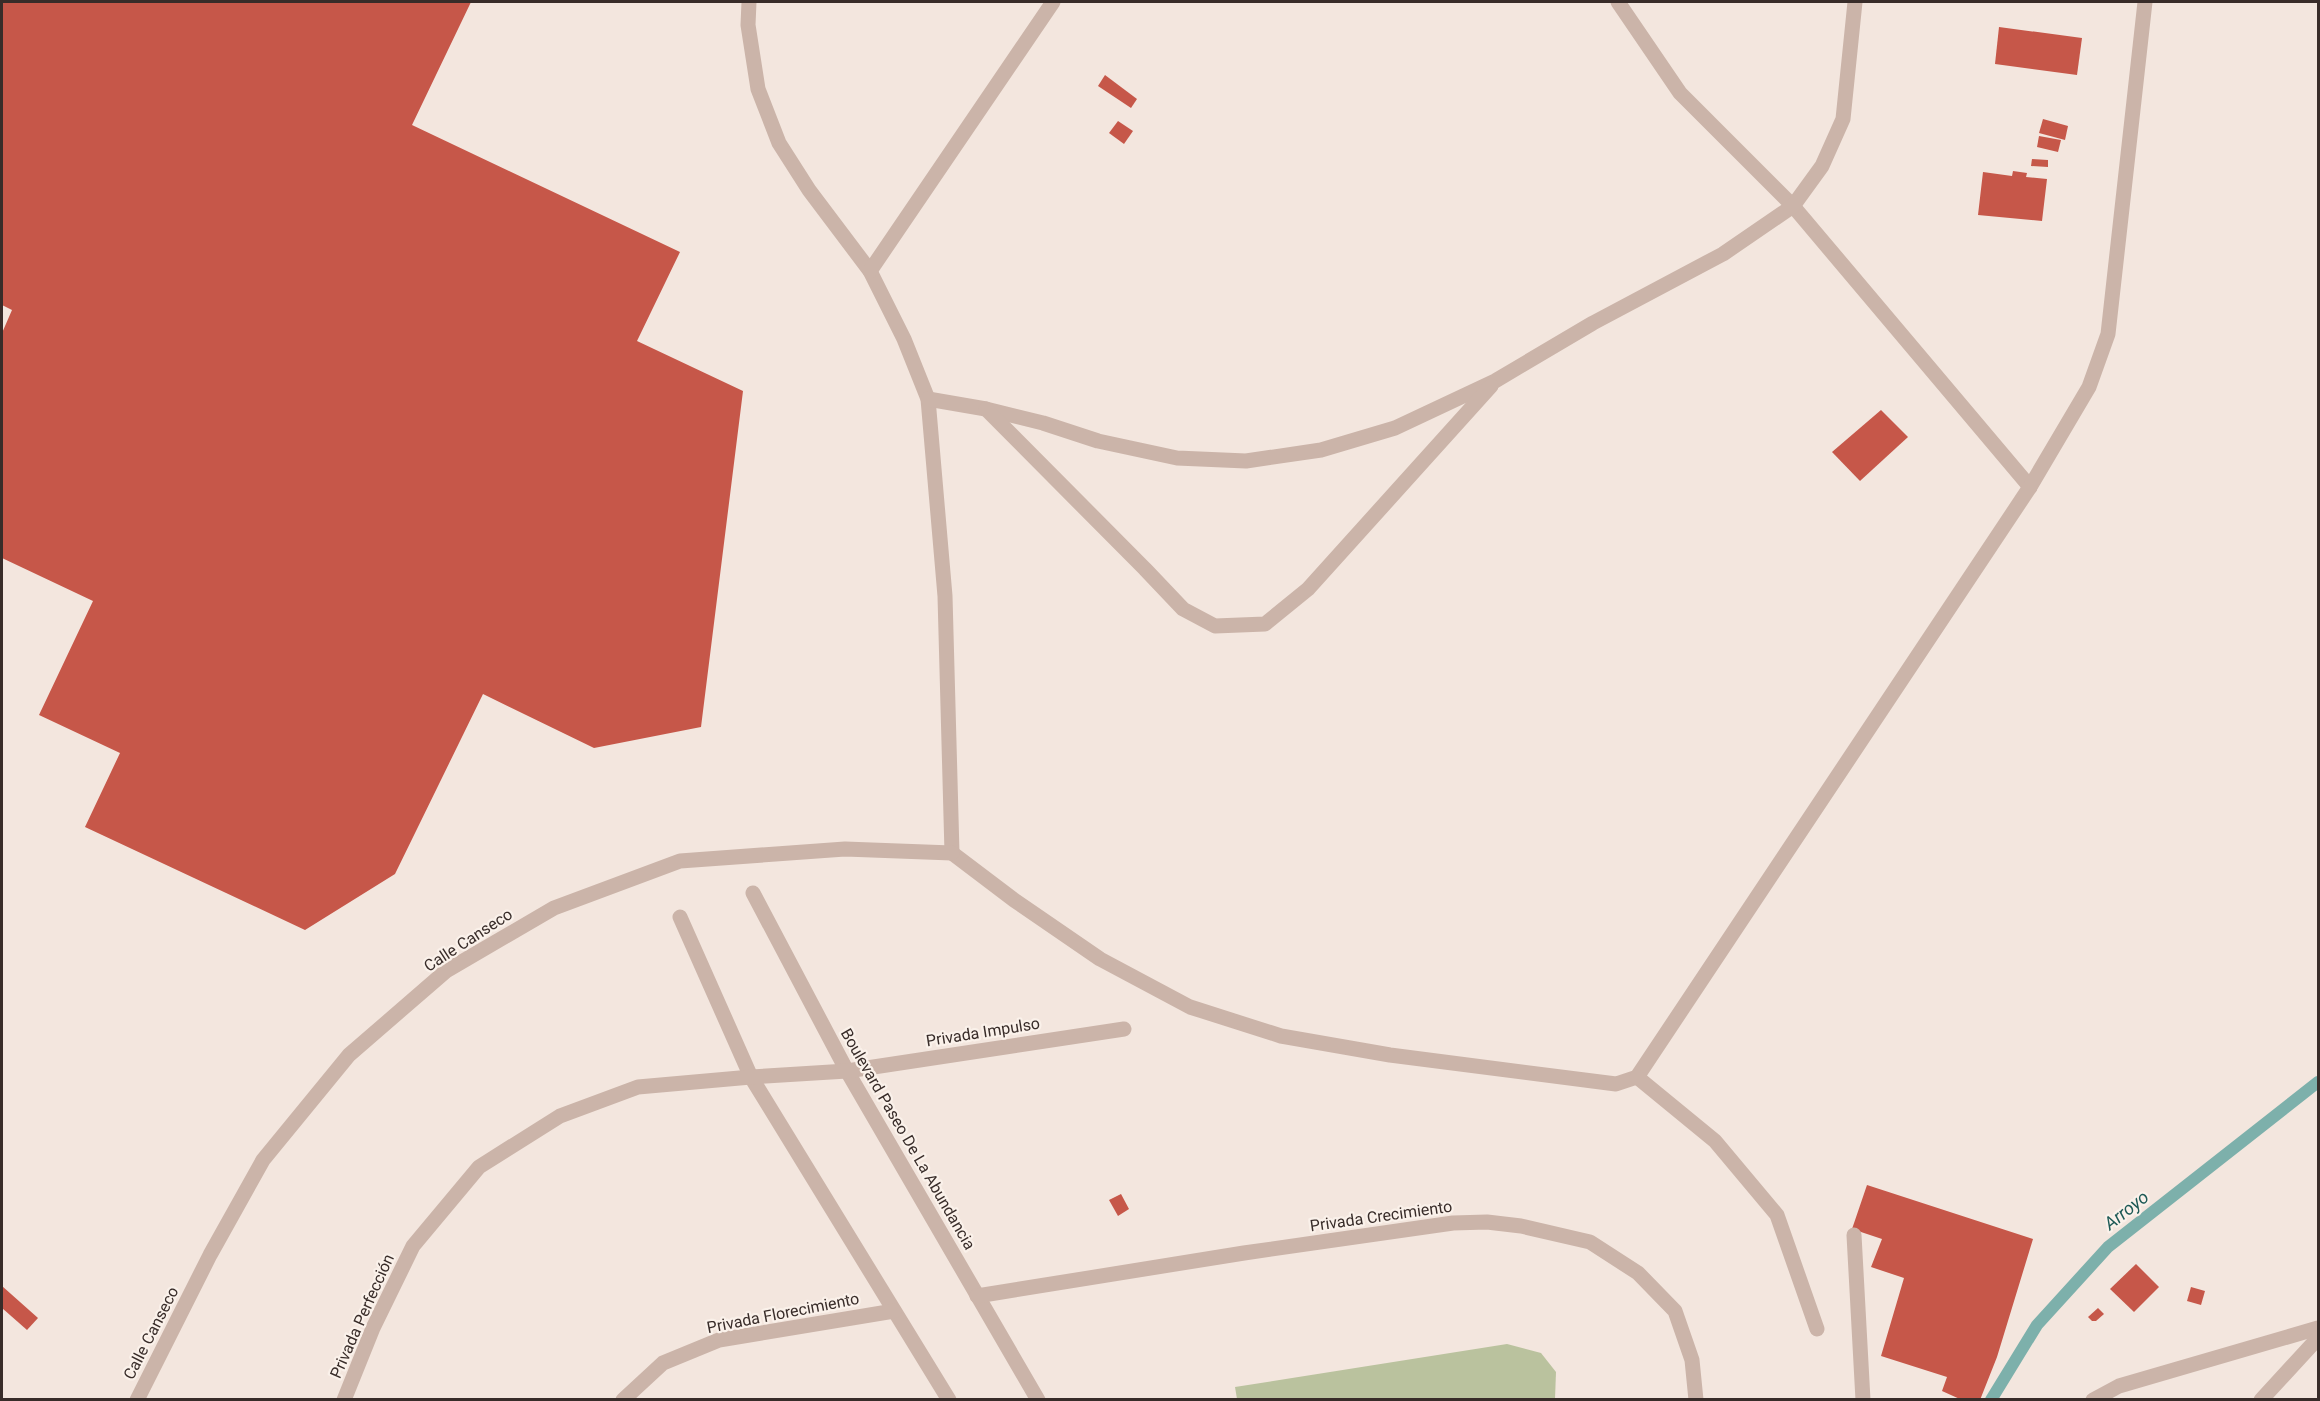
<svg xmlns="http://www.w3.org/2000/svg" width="2320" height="1401" font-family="Roboto,sans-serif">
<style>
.green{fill:#bac29e}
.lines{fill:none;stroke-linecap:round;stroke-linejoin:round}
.stream{stroke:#7db0ab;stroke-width:12}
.building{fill:#c65749}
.minor{stroke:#cbb4a9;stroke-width:15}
.labels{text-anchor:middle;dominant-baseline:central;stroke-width:4.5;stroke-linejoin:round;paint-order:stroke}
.street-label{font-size:16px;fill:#382c29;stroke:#faf1ea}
.water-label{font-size:18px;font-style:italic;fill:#1e5a56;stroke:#faf1ea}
</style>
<rect width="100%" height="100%" fill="#f3e6de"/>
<!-- green -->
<polygon class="green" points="1507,1344 1541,1353 1556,1372 1555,1399 1237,1399 1235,1387"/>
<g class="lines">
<!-- stream -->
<polyline class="stream" points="1991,1400 2037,1325 2108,1247 2318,1082"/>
</g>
<!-- building -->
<g class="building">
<polygon points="2,2 471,2 412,125 680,252 637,341 743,391 701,727 594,748 483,694 395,874 305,930 85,827 120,753 39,715 93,601 2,558 2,333 12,310 2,305"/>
<polygon points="1999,27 2082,38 2077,75 1995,64"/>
<polygon points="1105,75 1137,99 1131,108 1098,86"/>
<polygon points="2043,119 2068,126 2065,140 2039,133"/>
<polygon points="1118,121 1133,131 1124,144 1109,133"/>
<polygon points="2039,136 2061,140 2058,152 2037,147"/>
<polygon points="2032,159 2048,160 2048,167 2031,166"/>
<polygon points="2013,171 2027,173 2026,177 2047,179 2042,221 1978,215 1983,172 2012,176"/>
<polygon points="1881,410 1908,437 1860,481 1832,452"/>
<polygon points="1867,1185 2033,1239 1997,1357 1980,1400 1962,1400 1942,1391 1947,1377 1881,1356 1904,1278 1871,1267 1882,1239 1852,1229"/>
<polygon points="1121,1194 1129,1209 1118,1216 1109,1200"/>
<polygon points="2136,1264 2159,1287 2134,1312 2110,1289"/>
<polygon points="2,1286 38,1318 27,1330 2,1308"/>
<polygon points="2191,1287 2205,1291 2201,1305 2187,1301"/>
<polygon points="2098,1308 2104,1314 2096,1321 2092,1321 2088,1317"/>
</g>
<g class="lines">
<!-- minor -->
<g class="minor">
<polyline points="749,2 748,25 758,89 779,143 809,190 870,271 904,339 928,399 945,596 952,853"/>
<polyline points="1618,2 1680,93 1793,206 2030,487"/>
<polyline points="870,271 1053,2"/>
<polyline points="928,399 986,409 1043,423 1098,441 1177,458 1246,461 1321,450 1395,428 1495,381 1593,323 1723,254 1793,206 1822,166 1843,119 1855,2"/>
<polyline points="986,409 1145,569 1183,609 1215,626 1265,624 1308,589 1491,386"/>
<polyline points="952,853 1014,900 1100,959 1190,1007 1281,1036 1390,1055 1616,1084 1637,1077 2030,487 2089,387 2108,334 2145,2"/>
<polyline points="753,893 847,1071 1038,1400"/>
<polyline points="680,917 751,1077 949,1400"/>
<polyline points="1637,1077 1715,1141 1777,1215 1817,1329"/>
<polyline points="1854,1235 1863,1400"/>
<polyline points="977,1296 1244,1253 1453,1223 1487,1222 1521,1226 1590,1242 1638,1273 1675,1311 1692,1360 1696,1400"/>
<polyline points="137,1400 210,1255 263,1160 349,1055 446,971 554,908 680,861 845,849 952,853"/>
<polyline points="344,1400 373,1328 413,1246 479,1167 560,1116 638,1087 751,1077 847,1071 1124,1029"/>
<polyline points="623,1400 663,1363 719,1340 894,1311"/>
<polyline points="2093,1400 2119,1386 2318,1328"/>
<polyline points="2261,1400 2318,1338"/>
</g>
</g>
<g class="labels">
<!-- street labels -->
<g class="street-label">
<text transform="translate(468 940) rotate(-33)">Calle Canseco</text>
<text transform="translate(983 1032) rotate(-9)">Privada Impulso</text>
<text transform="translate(908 1139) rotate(60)">Boulevard Paseo De La Abundancia</text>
<text transform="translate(1381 1216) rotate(-8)">Privada Crecimiento</text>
<text transform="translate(783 1313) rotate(-11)">Privada Florecimiento</text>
<text transform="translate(362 1316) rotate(-66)">Privada Perfección</text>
<text transform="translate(151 1333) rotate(-63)">Calle Canseco</text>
</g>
<!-- water labels -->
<g class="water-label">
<text transform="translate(2126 1210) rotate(-38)">Arroyo</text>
</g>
</g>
<!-- border -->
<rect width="2320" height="1401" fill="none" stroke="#382c29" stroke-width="6"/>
</svg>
